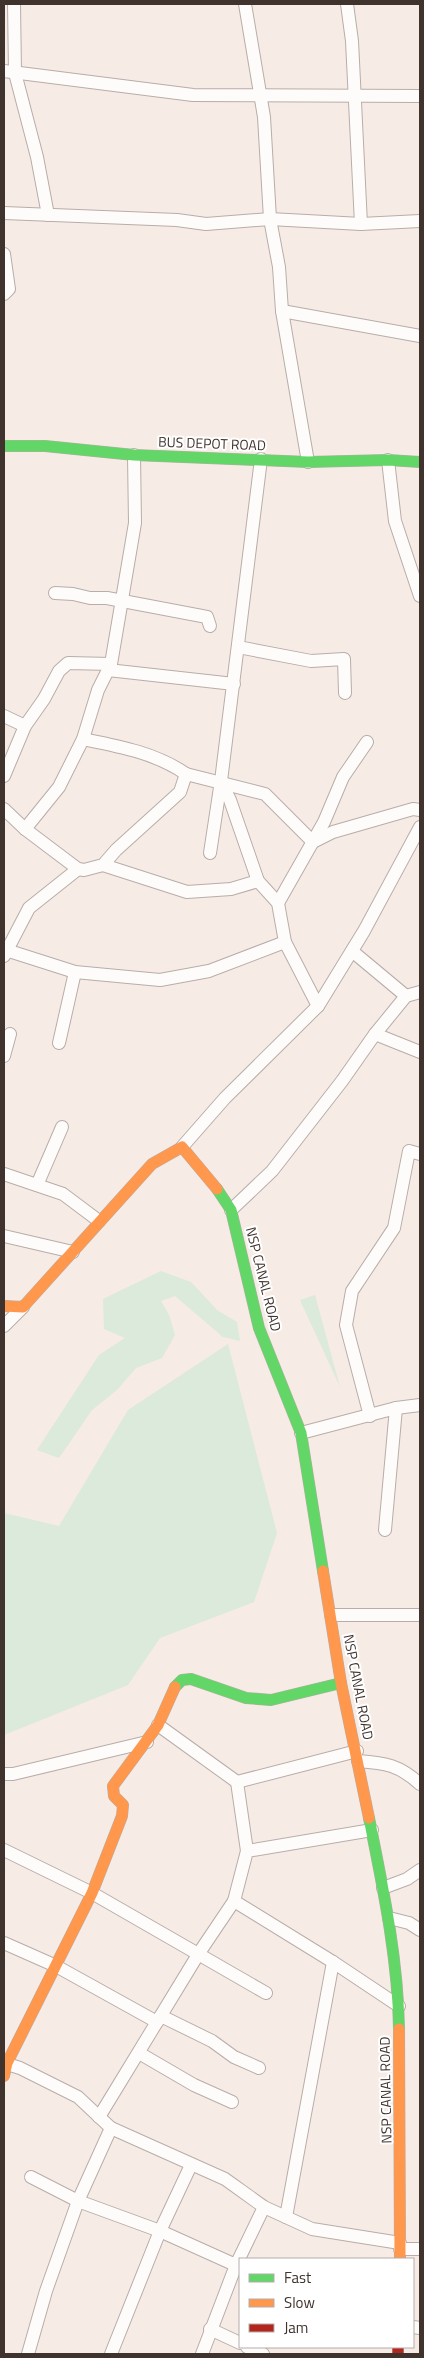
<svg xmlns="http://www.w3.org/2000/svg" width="424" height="2358" font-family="'Titillium Web',sans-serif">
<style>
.green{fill:#dbeada}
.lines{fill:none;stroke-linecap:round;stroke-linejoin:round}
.street-casing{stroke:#b8ada8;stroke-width:14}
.fast-casing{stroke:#b8ada8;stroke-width:12}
.slow-casing{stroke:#b8ada8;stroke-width:12}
.jam-casing{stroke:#b8ada8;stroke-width:12}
.street{stroke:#fefcfb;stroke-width:12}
.fast{stroke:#63d668;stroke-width:11}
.slow{stroke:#ff974d;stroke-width:11}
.jam{stroke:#b3261e;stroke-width:11}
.labels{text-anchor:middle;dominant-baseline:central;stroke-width:4;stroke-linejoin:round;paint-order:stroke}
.street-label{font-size:14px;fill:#40332e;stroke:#fff}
</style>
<rect width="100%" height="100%" fill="#f6ebe5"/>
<!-- green -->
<g class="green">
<polygon points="161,1271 191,1282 217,1310 237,1322 240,1341 223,1337 175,1296 161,1301 169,1315 175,1335 162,1358 136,1368 117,1390 92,1410 59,1458 37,1450 99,1355 125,1338 104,1329 103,1299"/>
<polygon points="315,1295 340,1387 300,1300"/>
<polygon points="228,1344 277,1533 254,1602 160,1638 128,1685 4,1735 4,1513 59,1526 128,1410"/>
</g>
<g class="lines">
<defs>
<g id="street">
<polyline points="14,4 15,73 37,157 48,215"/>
<polyline points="245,4 264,117 270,219 279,267 282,311 308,462"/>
<polyline points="347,4 352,41 361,224"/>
<polyline points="4,71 193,95 420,96"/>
<polyline points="4,213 177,220 206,224 270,219 361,224 420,221"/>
<polyline points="4,254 9,289 4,294"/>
<polyline points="282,311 420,336"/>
<polyline points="261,459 221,781 230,800 258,881 278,903 285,942 318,1006"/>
<polyline points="388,460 395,521 420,596"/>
<polyline points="55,593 73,594 90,598 107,598 207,617 210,626"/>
<polyline points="238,647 311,661 344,659 345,693"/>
<polyline points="108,670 234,684"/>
<polyline points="4,716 25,726"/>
<path d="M 83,739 C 118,746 156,753 186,774"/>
<polyline points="4,776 25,726 44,699 59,671 68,663 111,664"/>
<polyline points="4,809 25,829 78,869 84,870 103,865 116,850 180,792 186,774 265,794 313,842 333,832 413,809 420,810"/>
<polyline points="25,829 59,787 83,739 98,690 111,664 135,523 134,455"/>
<polyline points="210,853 221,781"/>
<polyline points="103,865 187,892 231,889 258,881"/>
<polyline points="278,903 324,822 343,777 367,742"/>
<polyline points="6,950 75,972 160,980 209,971 285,942"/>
<polyline points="352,951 406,996"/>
<polyline points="4,956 29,908 78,869"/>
<polyline points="375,1034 420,1052"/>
<polyline points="59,1043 75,972"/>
<polyline points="4,1056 10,1034"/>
<polyline points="182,1147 225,1098 318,1006 364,931 420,827"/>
<polyline points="4,1174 63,1194 99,1221"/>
<polyline points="37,1185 62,1127"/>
<polyline points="231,1210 272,1171 342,1081 375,1034 406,996 420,992"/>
<polyline points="4,1236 73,1252"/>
<polyline points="4,1326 23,1307"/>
<polyline points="370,1416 346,1325 352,1291 394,1228 409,1151 420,1154"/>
<polyline points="301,1433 396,1408 420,1405"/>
<polyline points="385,1530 396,1408"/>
<polyline points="331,1615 420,1615"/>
<polyline points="158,1725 237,1782 357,1751"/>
<path d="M 358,1761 C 386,1763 399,1765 420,1784"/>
<polyline points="4,1774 13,1774 147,1742"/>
<polyline points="237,1782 247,1851"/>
<polyline points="4,1850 92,1893 266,1993"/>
<polyline points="383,1888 407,1879 420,1870"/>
<polyline points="234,1901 333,1962 399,2006"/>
<polyline points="389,1918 409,1923 420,1930"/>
<polyline points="4,1943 56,1966 157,2022"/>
<polyline points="161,2016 212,2041 234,2057 259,2068"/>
<polyline points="139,2053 194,2085 232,2102"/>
<polyline points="4,2063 20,2068 78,2097 111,2128 225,2179 264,2207 312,2229 400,2243"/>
<polyline points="99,2117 199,1953 234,1901 247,1851 372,1830"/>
<polyline points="31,2177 78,2201 160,2231 240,2267"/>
<polyline points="286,2217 333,1962"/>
<polyline points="400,2249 420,2249"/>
<polyline points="413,2327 420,2328"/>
<polyline points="210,2329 240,2343"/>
<polyline points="247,2347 263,2354"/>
<polyline points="28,2354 46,2291 78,2201 111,2128"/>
<polyline points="111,2354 160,2231 191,2165"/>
<polyline points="202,2354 236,2265 264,2207"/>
</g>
<g id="fast">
<polyline points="4,446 45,446 134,455 308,462 388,460 420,462"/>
<polyline points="217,1189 231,1210 259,1328 301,1433 323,1571"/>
<polyline points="175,1687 182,1680 191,1679 246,1698 271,1700 341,1683"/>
<path d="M 369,1818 C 383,1888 398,1958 399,2029"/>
</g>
<g id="slow">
<polyline points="4,1306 23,1307 152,1164 182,1147 217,1189"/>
<polyline points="323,1571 341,1683 369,1818"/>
<polyline points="399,2029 400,2259"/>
<polyline points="4,2076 7,2063 92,1893 122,1816 123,1805 114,1796 113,1786 158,1725 175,1687"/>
</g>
<polyline id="jam" points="398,2347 398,2354"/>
</defs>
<!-- street casing -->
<use href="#street" class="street-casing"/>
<!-- fast casing -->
<use href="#fast" class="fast-casing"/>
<!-- slow casing -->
<use href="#slow" class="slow-casing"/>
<!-- jam casing -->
<use href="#jam" class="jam-casing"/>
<!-- street -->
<use href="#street" class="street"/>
<!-- fast -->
<use href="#fast" class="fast"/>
<!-- slow -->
<use href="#slow" class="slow"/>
<!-- jam -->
<use href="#jam" class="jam"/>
</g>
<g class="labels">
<!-- street labels -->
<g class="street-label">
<text transform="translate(212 443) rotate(2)">BUS DEPOT ROAD</text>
<text transform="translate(264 1279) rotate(76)">NSP CANAL ROAD</text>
<text transform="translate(359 1687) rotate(79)">NSP CANAL ROAD</text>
<text transform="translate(385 2090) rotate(-91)">NSP CANAL ROAD</text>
</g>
</g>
<!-- border -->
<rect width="424" height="2358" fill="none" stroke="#40332e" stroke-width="10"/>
<!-- legend -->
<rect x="239" y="2258" width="175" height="90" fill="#ffffff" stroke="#b3adab"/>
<rect x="249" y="2274" width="25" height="8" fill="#63d668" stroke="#b3adab"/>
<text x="284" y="2283" font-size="15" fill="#40332e">Fast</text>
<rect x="249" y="2299" width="25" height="8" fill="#ff974d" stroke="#b3adab"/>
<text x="284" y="2308" font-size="15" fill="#40332e">Slow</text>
<rect x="249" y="2324" width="25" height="8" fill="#b3261e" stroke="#b3adab"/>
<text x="284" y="2333" font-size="15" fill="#40332e">Jam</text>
</svg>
